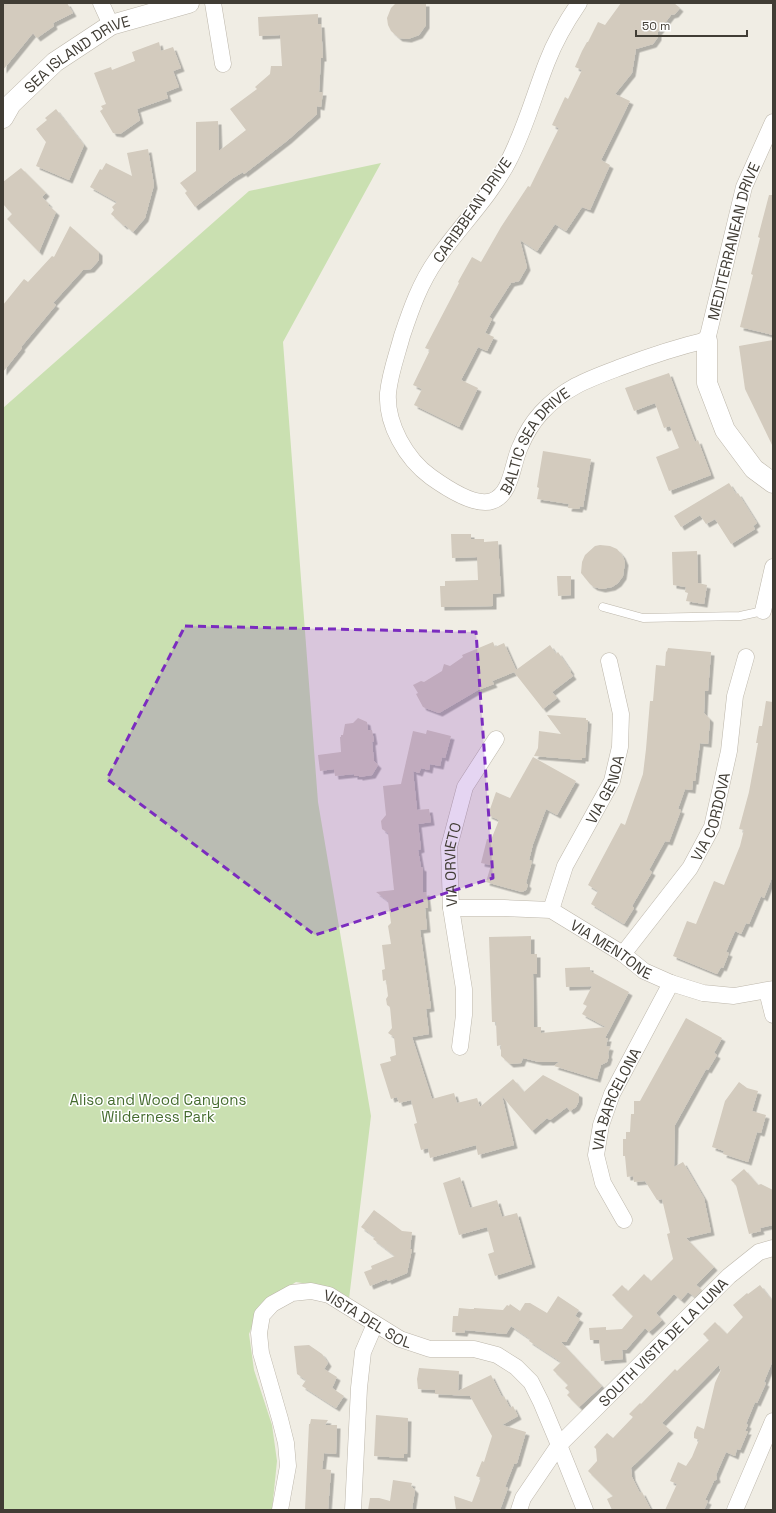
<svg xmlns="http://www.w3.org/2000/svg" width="776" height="1513" font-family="'Space Grotesk',sans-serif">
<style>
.green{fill:#cae0b1}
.building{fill:#d3cbbe;filter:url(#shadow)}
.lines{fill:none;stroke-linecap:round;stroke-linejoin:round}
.service-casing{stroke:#bdb7ab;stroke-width:9}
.minor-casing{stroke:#bdb7ab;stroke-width:17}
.tertiary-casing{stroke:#bdb7ab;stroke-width:21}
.service{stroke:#fff;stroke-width:8}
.minor{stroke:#fff;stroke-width:16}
.tertiary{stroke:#fff;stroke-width:20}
.marked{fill:#7b2cbf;fill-opacity:0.2;stroke:#7b2cbf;stroke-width:3;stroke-dasharray:8 5;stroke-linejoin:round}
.labels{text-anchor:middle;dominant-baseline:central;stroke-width:3;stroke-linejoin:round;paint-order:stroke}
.street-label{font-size:15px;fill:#413d35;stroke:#fff}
.park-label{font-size:15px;fill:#456c2f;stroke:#fff}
</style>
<defs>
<filter id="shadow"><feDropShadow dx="3.5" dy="3.5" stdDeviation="0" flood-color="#0004"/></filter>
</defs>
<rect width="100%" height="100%" fill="#f0ede4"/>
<!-- green -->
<polygon class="green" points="381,163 283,342 318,802 371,1116 349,1299 333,1288 296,1282 261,1304 249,1334 254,1370 272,1425 277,1461 272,1510 3,1510 3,408 249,191"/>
<!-- building -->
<g class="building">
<polygon points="3,3 67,3 73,13 53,23 54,26 37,38 33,33 3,70"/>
<polygon points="396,3 426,3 426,25 419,35 408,39 399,38 391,31 388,25 387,18 391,8"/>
<polygon points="621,3 674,3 680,8 675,14 671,15 658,32 658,37 653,44 636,49 632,73 615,94 630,101 601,160 610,165 590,210 582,207 566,231 555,224 537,251 520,240 527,267 519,281 511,283 489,317 492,319 485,333 494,337 487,351 478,347 461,380 478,388 459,427 414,405 422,389 413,385 430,350 425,348 459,283 458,282 472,257 481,262 501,227 528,186 530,187 559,128 552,125 565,97 568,99 582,70 575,67 582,51 587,42 588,42 598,22 605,25"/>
<polygon points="318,14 318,24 321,24 323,58 321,58 319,92 323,92 321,107 317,106 317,114 288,140 244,174 243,172 233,178 195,207 185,193 187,191 180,183 196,171 196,122 218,121 219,151 246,130 230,109 257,89 255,87 270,74 271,66 282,66 280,35 259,36 258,17"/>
<polygon points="159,42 161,51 173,47 181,68 173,71 179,87 166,92 168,98 137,109 140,120 120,134 113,133 100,111 103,109 101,106 106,104 94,73 111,67 112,70 135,61 132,52"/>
<polygon points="56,109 84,145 69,180 36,166 46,142 36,129 47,120 45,118"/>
<polygon points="148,149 154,185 145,218 133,232 125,225 124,226 111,214 114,210 112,207 117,202 90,187 100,169 102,170 106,163 132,176 127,153"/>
<polygon points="21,168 46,193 42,197 49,204 48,205 56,212 39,252 7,219 12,214 3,204 3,182"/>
<polygon points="769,195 773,195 773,335 740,327 753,275 751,274 760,238 758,237"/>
<polygon points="70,226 99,252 99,260 91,269 83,270 53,303 56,305 21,347 22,348 3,372 3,305 24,279 28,282 52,256 54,257"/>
<polygon points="773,340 773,447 745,389 739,346"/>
<polygon points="669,373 695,442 698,440 711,475 669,491 656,457 679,448 670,426 664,428 655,403 634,411 625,388"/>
<polygon points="543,451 591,459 583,507 580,506 579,509 568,508 569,504 537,499 539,488 537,487"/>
<polygon points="729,483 736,494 738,493 757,523 753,526 755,529 731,544 715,519 706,524 700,515 681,527 674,516"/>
<polygon points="451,534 471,534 471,539 484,539 484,542 498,541 501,593 493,594 493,606 441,607 440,586 445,586 445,581 478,580 477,557 452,558"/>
<polygon points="600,545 610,546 617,549 622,555 625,562 623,576 618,583 612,587 602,589 594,587 590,584 581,573 582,562 585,555 595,546"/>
<polygon points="697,551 698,583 707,585 704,604 686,601 688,593 685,592 686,587 673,585 672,552"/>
<polygon points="557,576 571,576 571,595 558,596"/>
<polygon points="493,642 495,647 504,643 516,670 550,645 556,654 558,652 571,671 570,672 573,676 552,692 557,698 543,709 514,672 492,681 494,684 478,690 439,713 423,707 416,694 418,693 413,685 421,681 424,682 442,671 444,664 450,666 463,657 462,655"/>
<polygon points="668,648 711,652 708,691 705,691 704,713 710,719 708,744 700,743 695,781 693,781 692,790 685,789 678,809 681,810 669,842 665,841 649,870 652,872 632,906 634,908 624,924 591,904 598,891 588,885 621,823 625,825 643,774 646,749 650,701 653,701 656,665 665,666 666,652 667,651"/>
<polygon points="766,701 773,702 773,875 764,898 761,896 749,924 746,923 741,934 735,931 726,952 729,953 723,968 721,967 717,974 673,956 687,921 696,924 714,881 724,885 740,846 744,830 739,829 749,792 758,743 756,743 759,726 762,726"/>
<polygon points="547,715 586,718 586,720 588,720 585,758 582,758 582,760 534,756 538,748 539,731 561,734"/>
<polygon points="358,718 367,722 368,730 372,730 374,741 372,742 374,761 378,765 372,775 359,777 359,776 354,776 354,774 335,776 334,769 320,771 318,755 341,752 340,737 341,737 341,735 343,735 345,724 353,723"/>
<polygon points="427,730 451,736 445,758 442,757 440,766 430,764 429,770 421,768 419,773 413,771 417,810 429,809 431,822 418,824 421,849 418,850 421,867 423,868 423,893 426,892 428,908 425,908 427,929 420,930 431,1008 426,1009 429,1034 412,1037 432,1099 454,1093 457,1103 477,1098 480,1107 513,1079 524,1092 543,1075 579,1094 579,1101 576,1107 570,1111 567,1107 550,1120 547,1118 532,1131 502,1096 514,1145 478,1155 476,1145 430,1158 428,1148 421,1150 414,1124 417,1123 411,1100 399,1103 397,1097 391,1099 380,1064 391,1061 390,1057 396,1055 394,1037 388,1033 392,1028 390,1007 387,1005 386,999 388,996 386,980 383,981 382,970 385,969 382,945 391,944 388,926 391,923 388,901 376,892 394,890 388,833 382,829 381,821 386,815 383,786 401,784 413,731 426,734"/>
<polygon points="533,757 576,781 557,815 546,809 533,844 529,860 532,861 526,883 528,885 526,890 522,892 486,882 491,865 481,863 487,839 491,840 499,820 488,815 496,792 510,798"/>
<polygon points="531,936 531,954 537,954 537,974 533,974 534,1027 541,1027 541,1033 606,1027 582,1014 587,1006 583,1004 592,986 566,987 565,968 590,967 590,971 629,992 605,1038 608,1038 606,1046 610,1047 608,1054 609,1056 607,1062 601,1065 597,1079 554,1066 559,1062 539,1062 523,1058 521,1063 510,1064 501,1056 501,1045 497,1046 496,1022 492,1022 489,937"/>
<polygon points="686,1018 722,1038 714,1053 717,1055 708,1070 706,1069 675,1125 674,1167 683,1162 704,1198 711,1232 686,1238 714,1267 696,1285 702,1290 695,1297 688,1292 681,1300 674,1294 656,1313 662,1320 649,1332 645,1328 626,1350 622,1350 623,1359 601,1361 599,1340 590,1340 589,1328 606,1327 606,1330 622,1329 633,1316 612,1295 622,1285 628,1291 644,1274 651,1281 673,1259 667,1234 670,1233 662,1199 657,1200 645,1181 634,1182 633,1176 627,1177 625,1156 623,1156 623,1139 626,1139 626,1132 630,1132 631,1114 634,1114 634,1101 640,1101"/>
<polygon points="739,1082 747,1088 758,1091 752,1111 766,1115 761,1133 757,1132 748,1162 723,1154 724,1151 712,1147 725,1101"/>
<polygon points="744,1169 758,1185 761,1184 773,1190 773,1225 760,1228 761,1231 749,1234 736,1185 731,1180"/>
<polygon points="460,1177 470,1208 497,1200 502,1217 517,1213 532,1264 495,1276 488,1254 494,1252 487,1227 459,1235 443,1183"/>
<polygon points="374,1210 402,1231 412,1232 410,1249 412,1249 407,1273 388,1281 387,1279 370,1286 364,1272 372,1269 371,1266 395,1256 373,1239 375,1237 361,1227"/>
<polygon points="760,1285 773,1302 773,1360 764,1382 766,1383 757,1403 755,1402 746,1424 748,1425 745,1431 748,1431 740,1450 737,1449 735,1456 726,1452 716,1475 717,1479 714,1481 705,1500 708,1501 704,1510 665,1510 677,1484 670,1481 678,1462 686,1466 692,1457 699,1440 694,1438 694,1433 697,1426 704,1429 715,1383 721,1370 719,1368 720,1364 662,1423 670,1430 631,1468 632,1477 640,1493 642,1492 651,1510 612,1510 607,1499 613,1496 588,1471 597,1461 596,1449 594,1447 607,1433 613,1438 633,1417 629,1414 640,1403 641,1404 675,1369 677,1371 709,1340 703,1334 715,1322 727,1334 743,1317 733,1305 747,1293 748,1294"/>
<polygon points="558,1296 579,1310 575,1316 580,1319 566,1342 561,1342 602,1386 579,1407 567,1395 570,1392 565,1388 568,1385 553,1370 561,1362 529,1341 530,1339 511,1326 506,1334 465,1330 464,1333 452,1332 453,1316 458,1316 459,1308 470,1309 474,1309 474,1308 503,1310 507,1305 509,1306 510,1304 520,1311 525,1303 530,1303 547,1313"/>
<polygon points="309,1345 322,1354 328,1363 324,1369 337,1377 332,1388 344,1396 336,1408 302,1386 306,1380 297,1374 294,1346"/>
<polygon points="419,1368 459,1371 458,1391 491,1375 502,1397 504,1396 510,1408 513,1406 518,1416 502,1425 526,1432 517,1463 514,1464 505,1487 508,1488 500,1510 456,1510 454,1496 472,1502 481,1478 476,1476 482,1461 484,1462 492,1436 470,1396 435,1394 435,1390 418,1389 417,1379"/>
<polygon points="376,1415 408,1418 407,1454 404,1454 404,1458 374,1456"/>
<polygon points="311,1419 328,1420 325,1425 337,1425 336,1454 324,1453 322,1469 331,1470 328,1510 305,1510 309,1424 310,1424"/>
<polygon points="393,1480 412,1483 411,1486 415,1490 412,1510 368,1510 370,1498 379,1498 390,1501"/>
</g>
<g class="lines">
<defs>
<polyline id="service" points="603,607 643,618 740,616 763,611"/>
<g id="minor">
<polyline points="101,3 111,25"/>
<polyline points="213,3 223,64"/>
<path id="s1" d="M 579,3 C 566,22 555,41 547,62 C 534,95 525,130 508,162 C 489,198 460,226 437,259 C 420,283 411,309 402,336 C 397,355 390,373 388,393 C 386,424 406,459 431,477 C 445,487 475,507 492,501 C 512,494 512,464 520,447 C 525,435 532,423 541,413 C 565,387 589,379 621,367 C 650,356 677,347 707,340 L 744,187 L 773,122"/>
<polyline points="763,611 773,567"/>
<path id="s2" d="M 451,908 L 504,908 L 551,910 L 623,954 L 644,971 L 671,983 L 703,993 L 734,996 L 773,989"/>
<path id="s3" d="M 551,910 L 565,866 L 612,781 L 620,747 L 621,714 L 609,661"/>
<path id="s4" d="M 623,954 L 690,868 L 712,827 L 729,751 L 735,696 L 746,657"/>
<polyline points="767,991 773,1015"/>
<path id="s5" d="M 460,1047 L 464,1015 L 464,989 L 451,908 L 449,847 L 465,787 L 496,739"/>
<path id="s6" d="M 624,1220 L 603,1183 L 596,1155 L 601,1125 L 612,1094 L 671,983"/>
<path id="s7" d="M 280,1510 L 288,1466 L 286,1443 L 280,1419 L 261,1353 L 259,1333 L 262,1315 L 272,1304 L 292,1293 L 311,1291 L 329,1295 L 400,1339 L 430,1349 L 474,1349 L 497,1355 L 516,1367 L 531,1382 L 541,1402 L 559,1445 L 585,1510"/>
<polyline points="353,1510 359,1388 363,1352 375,1324"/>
<path id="s8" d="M 519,1510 L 523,1498 L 559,1445 L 729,1276 L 759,1252 L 773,1248"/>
<polyline points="735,1510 773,1421"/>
</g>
<g id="tertiary">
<path id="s9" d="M 3,118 L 11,104 L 55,62 L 111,25 L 189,3"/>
<polyline points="707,340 707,383 725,430 754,469 773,483"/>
</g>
</defs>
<!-- service casing -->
<use href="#service" class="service-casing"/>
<!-- minor casing -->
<use href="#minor" class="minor-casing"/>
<!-- tertiary casing -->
<use href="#tertiary" class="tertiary-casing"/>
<!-- service -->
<use href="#service" class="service"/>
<!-- minor -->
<use href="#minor" class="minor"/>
<!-- tertiary -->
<use href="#tertiary" class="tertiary"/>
</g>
<!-- marked area -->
<path class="marked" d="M 185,626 L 476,632 L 493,878 L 315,935 L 107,779 Z"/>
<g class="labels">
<!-- street labels -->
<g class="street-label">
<text stroke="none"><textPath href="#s9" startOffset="100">SEA ISLAND DRIVE</textPath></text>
<text transform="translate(472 210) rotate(-55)">CARIBBEAN DRIVE</text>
<text stroke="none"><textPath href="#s1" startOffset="993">MEDITERRANEAN DRIVE</textPath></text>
<text stroke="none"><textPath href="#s1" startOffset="680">BALTIC SEA DRIVE</textPath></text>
<text stroke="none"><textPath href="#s3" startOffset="133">VIA GENOA</textPath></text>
<text stroke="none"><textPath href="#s4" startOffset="165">VIA CORDOVA</textPath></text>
<text stroke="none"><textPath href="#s5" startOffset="184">VIA ORVIETO</textPath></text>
<text stroke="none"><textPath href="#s2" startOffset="172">VIA MENTONE</textPath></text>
<text stroke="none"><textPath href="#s6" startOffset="131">VIA BARCELONA</textPath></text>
<text stroke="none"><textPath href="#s7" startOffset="320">VISTA DEL SOL</textPath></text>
<text stroke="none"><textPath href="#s8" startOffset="223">SOUTH VISTA DE LA LUNA</textPath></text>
</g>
<!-- park labels -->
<g class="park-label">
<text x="158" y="1099">Aliso and Wood Canyons<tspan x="158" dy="17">Wilderness Park</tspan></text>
</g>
</g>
<!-- border -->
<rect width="776" height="1513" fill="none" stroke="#413d35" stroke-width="8"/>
<!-- scale -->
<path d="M636 30v6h111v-6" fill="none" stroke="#413d35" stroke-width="2"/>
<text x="642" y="30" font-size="12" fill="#413d35" stroke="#ffffff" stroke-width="3" paint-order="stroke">50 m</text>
</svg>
